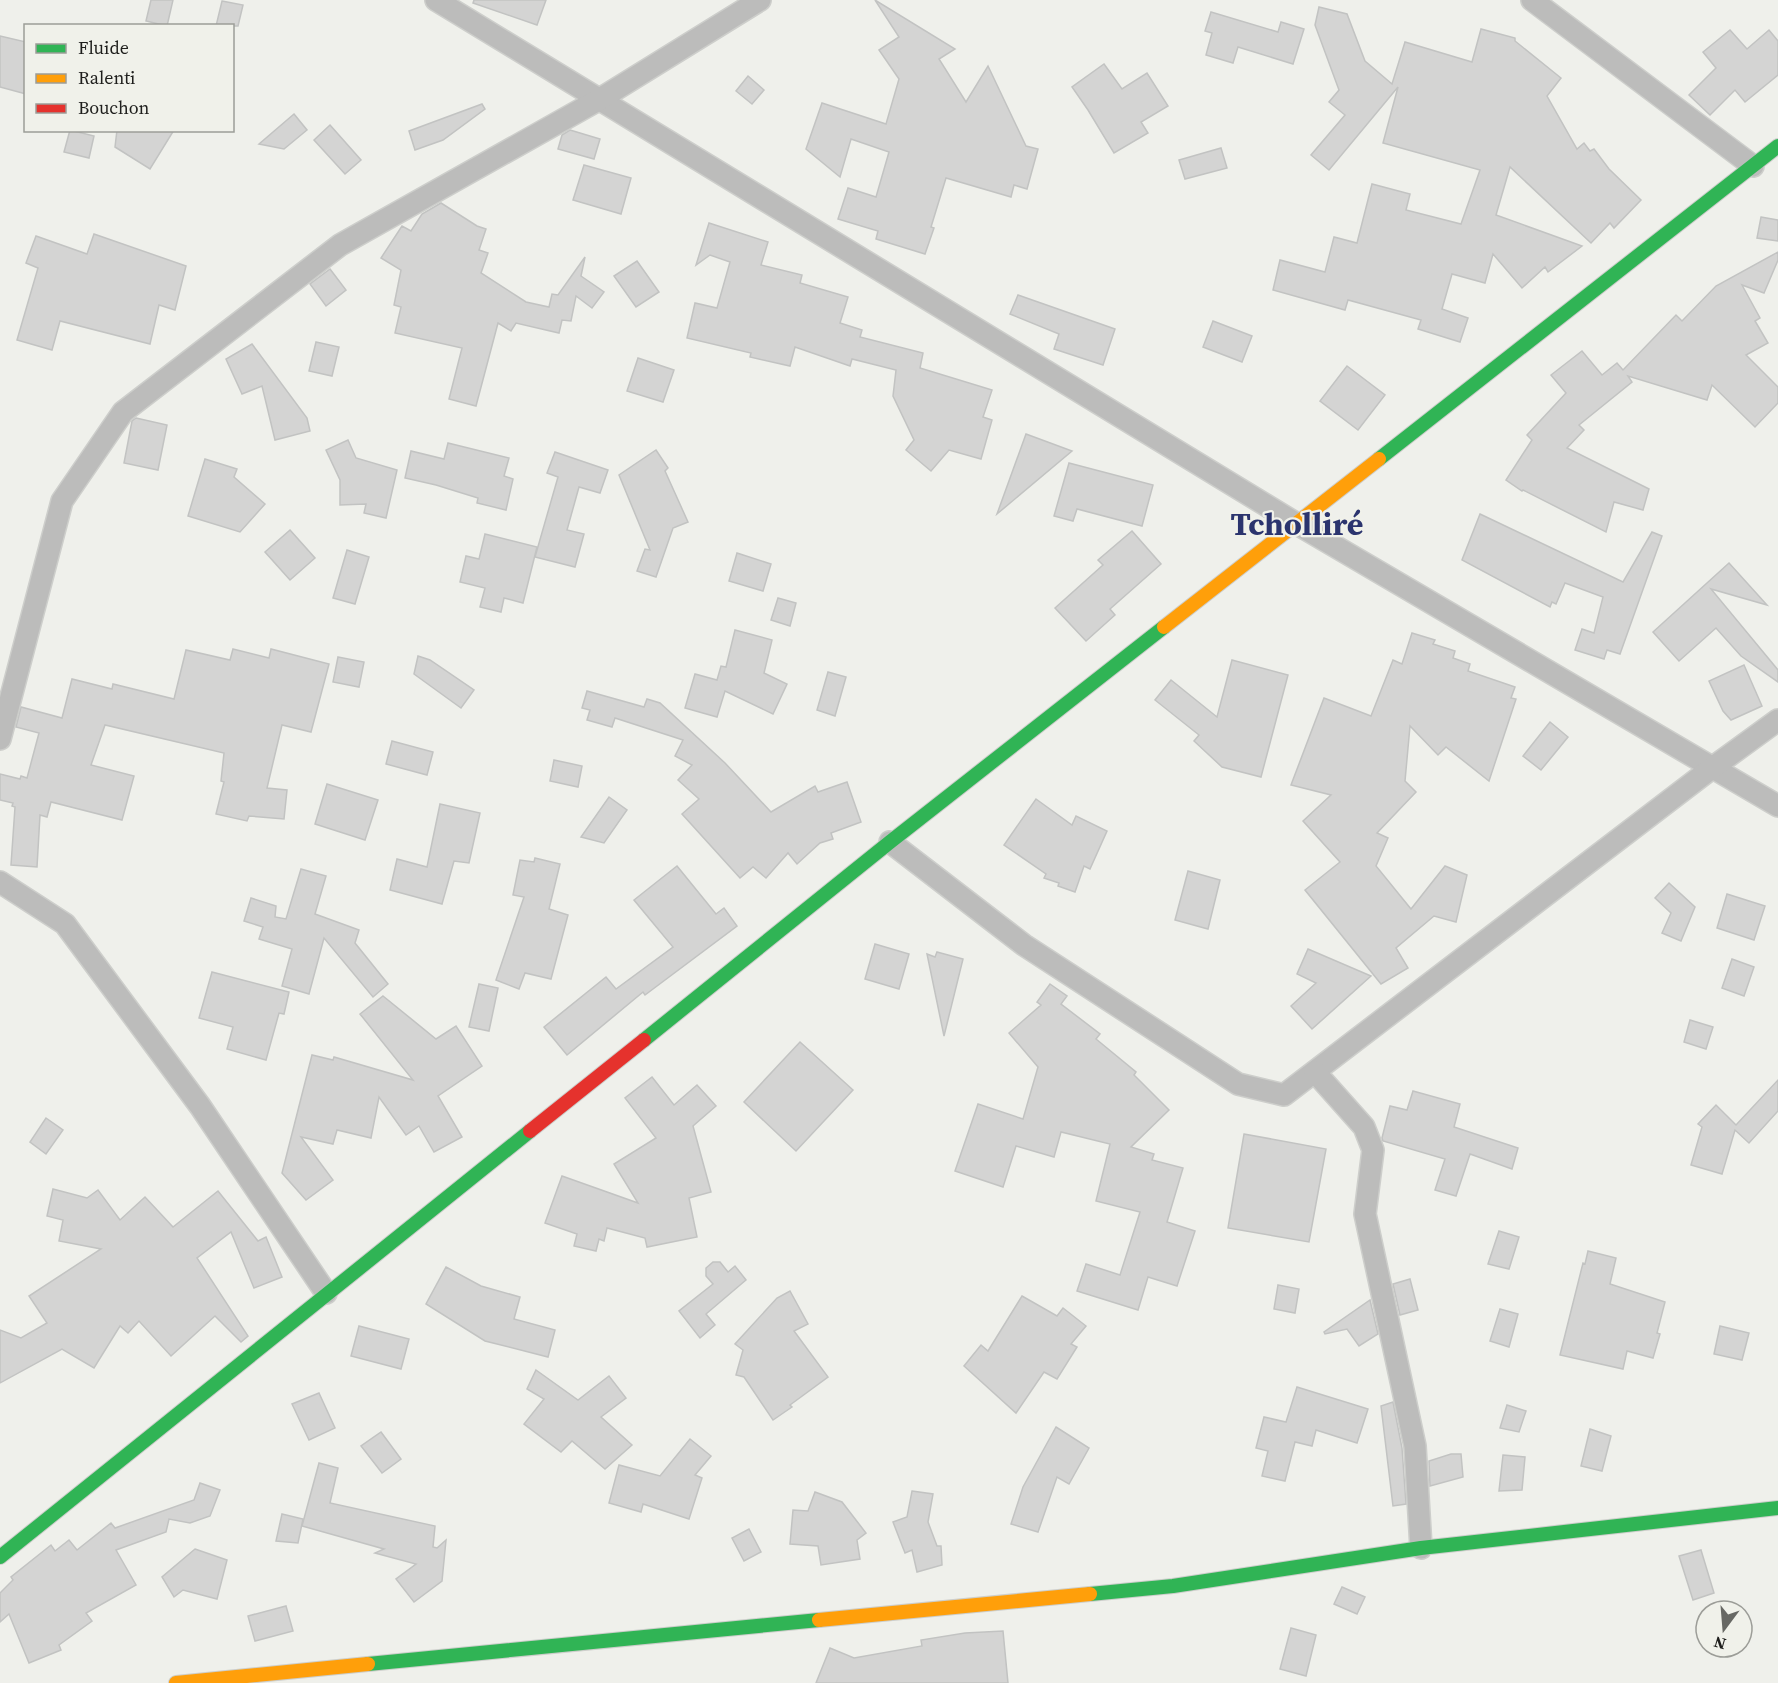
<svg xmlns="http://www.w3.org/2000/svg" width="1778" height="1683" font-family="'Source Serif 4',serif">
<style>
.building{fill:#d4d4d3;stroke:#c2c3c2;stroke-width:1.5}
.lines{fill:none;stroke-linecap:round;stroke-linejoin:round}
.street-casing{stroke:#cdcecb;stroke-width:24}
.fast-casing{stroke:#cdcecb;stroke-width:16}
.slow-casing{stroke:#cdcecb;stroke-width:16}
.jam-casing{stroke:#cdcecb;stroke-width:16}
.street{stroke:#bcbcbb;stroke-width:21}
.fast{stroke:#30b455;stroke-width:14}
.slow{stroke:#ff9f0a;stroke-width:14}
.jam{stroke:#e5322d;stroke-width:14}
.labels{text-anchor:middle;dominant-baseline:central;stroke-width:4.5;stroke-linejoin:round;paint-order:stroke}
.town-label{font-size:32px;font-weight:bold;fill:#2b346e;stroke:#f0f1ea}
</style>
<rect width="100%" height="100%" fill="#eff0eb"/>
<!-- building -->
<g class="building">
<polygon points="151,0 173,0 167,26 146,21"/>
<polygon points="474,0 546,0 537,25 473,3"/>
<polygon points="875,0 955,49 939,59 966,102 988,66 1026,146 1038,149 1027,189 1014,185 1011,197 946,178 931,227 934,228 925,254 876,239 878,231 838,219 848,188 876,197 889,152 851,139 840,177 806,149 822,103 886,124 899,79 879,50 899,37"/>
<polygon points="222,1 243,5 238,26 216,26"/>
<polygon points="1319,7 1347,14 1365,61 1392,84 1405,42 1472,62 1481,29 1515,38 1515,41 1561,78 1547,96 1577,149 1584,143 1590,151 1594,149 1609,169 1641,200 1614,228 1610,223 1591,243 1510,167 1496,215 1582,246 1548,272 1545,267 1522,288 1493,254 1485,283 1452,274 1442,309 1468,318 1460,342 1418,329 1421,320 1348,300 1345,310 1273,290 1280,260 1325,272 1334,237 1357,243 1372,184 1410,194 1406,210 1461,224 1480,170 1383,143 1398,87 1329,170 1311,155 1345,115 1329,102 1339,90 1315,25"/>
<polygon points="1211,12 1278,32 1281,22 1304,29 1293,64 1238,47 1233,63 1206,55 1212,33 1205,31"/>
<polygon points="1730,30 1747,49 1769,30 1778,41 1778,75 1745,102 1735,90 1710,115 1689,95 1716,68 1703,52"/>
<polygon points="0,36 26,42 26,94 0,87"/>
<polygon points="1104,64 1122,89 1147,73 1168,106 1141,122 1148,133 1114,153 1088,110 1072,87"/>
<polygon points="748,76 764,90 752,104 736,91"/>
<polygon points="482,104 485,109 443,140 415,150 409,131"/>
<polygon points="294,114 307,130 284,149 259,144"/>
<polygon points="330,125 361,160 345,174 314,140"/>
<polygon points="70,130 94,136 89,158 64,152"/>
<polygon points="117,130 174,130 150,169 115,147"/>
<polygon points="570,130 600,139 594,159 558,149 562,135"/>
<polygon points="1221,148 1227,168 1185,179 1179,160"/>
<polygon points="584,165 631,178 621,214 573,200"/>
<polygon points="441,203 477,226 486,229 479,250 488,253 481,273 526,302 549,307 552,294 558,295 585,257 581,276 604,292 592,308 576,296 571,321 562,320 559,333 516,323 511,331 498,323 476,406 449,399 462,348 395,333 401,307 394,305 401,270 381,258 402,226 411,231 422,214"/>
<polygon points="1761,217 1778,220 1778,241 1757,238"/>
<polygon points="709,223 768,242 761,265 802,275 800,283 848,297 840,323 862,330 860,337 923,353 920,368 992,390 983,417 992,420 981,459 949,450 931,471 906,450 914,440 893,396 896,370 852,359 850,366 795,347 790,366 750,357 751,353 687,338 695,303 717,308 730,262 710,255 696,265"/>
<polygon points="94,234 186,266 175,310 159,305 150,344 60,321 52,350 17,340 38,268 26,263 36,236 87,254"/>
<polygon points="1778,252 1778,260 1764,293 1742,285 1760,318 1755,321 1768,343 1746,355 1778,387 1778,403 1755,427 1712,385 1707,400 1628,376 1632,382 1579,425 1584,430 1567,448 1649,489 1643,510 1614,502 1606,532 1523,490 1522,491 1506,480 1532,440 1527,435 1566,393 1551,375 1582,351 1602,375 1617,363 1623,370 1676,315 1682,321 1716,286"/>
<polygon points="637,261 659,292 636,307 614,276"/>
<polygon points="330,269 346,290 326,306 310,284"/>
<polygon points="1018,295 1115,329 1103,365 1054,349 1059,334 1010,314"/>
<polygon points="1213,321 1252,336 1242,362 1203,347"/>
<polygon points="316,342 339,347 332,376 309,371"/>
<polygon points="252,344 307,418 310,431 275,440 262,386 242,394 226,359"/>
<polygon points="638,358 674,370 663,402 627,391"/>
<polygon points="1347,366 1385,395 1358,430 1320,401"/>
<polygon points="136,418 167,425 158,470 124,463 132,421"/>
<polygon points="1026,434 1072,451 997,514"/>
<polygon points="348,440 356,458 397,470 386,518 364,513 366,504 340,505 340,480 326,450"/>
<polygon points="448,443 509,458 504,476 513,479 506,510 477,503 478,498 436,485 405,478 411,451 444,459"/>
<polygon points="656,450 668,468 665,471 688,522 673,528 656,577 637,571 645,549 650,550 619,475"/>
<polygon points="555,452 608,470 600,493 579,487 567,530 584,534 575,567 535,557 558,477 547,473"/>
<polygon points="205,459 237,469 234,477 265,504 240,532 188,516"/>
<polygon points="1069,463 1153,485 1142,526 1077,509 1073,521 1054,516"/>
<polygon points="1480,514 1623,582 1652,532 1662,536 1620,654 1607,650 1604,659 1575,650 1582,629 1594,633 1603,597 1565,583 1556,604 1552,602 1550,607 1462,560"/>
<polygon points="290,530 315,558 290,580 265,552"/>
<polygon points="1132,531 1161,564 1110,609 1115,615 1086,641 1055,608 1103,565 1098,560"/>
<polygon points="485,534 537,547 523,603 504,598 501,612 480,607 485,588 460,582 466,556 479,559"/>
<polygon points="347,550 369,557 355,604 333,598"/>
<polygon points="737,553 771,564 763,591 729,581"/>
<polygon points="1729,563 1767,605 1711,589 1778,670 1778,682 1741,656 1716,628 1679,661 1653,632"/>
<polygon points="778,598 796,603 790,626 771,620"/>
<polygon points="735,630 772,640 764,673 787,684 773,714 725,691 717,717 685,708 695,674 717,680 721,666 726,667"/>
<polygon points="1412,633 1435,640 1433,644 1455,651 1453,658 1470,664 1468,671 1515,687 1511,698 1516,699 1489,781 1446,747 1438,755 1410,726 1405,781 1416,792 1377,833 1388,838 1376,866 1411,909 1445,866 1467,875 1456,922 1434,916 1396,948 1408,968 1381,984 1305,890 1340,862 1303,821 1331,795 1291,785 1324,698 1371,716 1393,660 1402,664"/>
<polygon points="233,649 269,658 271,649 329,664 311,732 282,725 267,788 287,790 284,819 249,816 247,821 216,814 224,782 221,781 224,753 105,725 91,765 134,776 122,820 51,802 47,817 40,815 37,867 11,865 15,807 12,806 13,803 0,800 0,774 20,779 21,776 27,778 39,733 16,727 21,707 62,718 72,679 112,689 113,684 174,699 186,650 230,660"/>
<polygon points="418,656 430,660 474,690 461,708 414,674"/>
<polygon points="338,657 364,662 359,687 333,682"/>
<polygon points="1232,660 1288,675 1261,777 1222,767 1194,741 1199,735 1155,700 1171,680 1217,717"/>
<polygon points="1744,665 1762,706 1731,720 1723,711 1709,681"/>
<polygon points="828,672 846,677 835,716 817,710"/>
<polygon points="587,691 644,707 647,699 660,703 725,763 771,812 815,786 818,792 847,782 861,822 831,833 833,839 820,843 797,864 788,853 766,878 753,867 740,878 682,814 699,799 678,780 692,765 675,756 683,740 615,718 612,727 587,720 590,710 582,708"/>
<polygon points="1550,722 1568,737 1541,770 1523,756"/>
<polygon points="392,741 433,752 427,775 386,764"/>
<polygon points="554,760 582,766 578,787 550,781"/>
<polygon points="327,784 378,800 365,840 315,824"/>
<polygon points="609,797 627,810 604,843 581,837"/>
<polygon points="1036,799 1072,825 1076,816 1107,831 1090,869 1084,866 1075,892 1058,886 1059,883 1044,878 1046,874 1004,845"/>
<polygon points="440,804 480,813 469,863 454,861 442,904 390,890 397,859 427,867"/>
<polygon points="535,858 560,864 549,909 568,915 551,979 525,973 519,989 496,980 524,897 513,895 520,860 534,862"/>
<polygon points="677,866 716,914 724,908 737,926 645,995 643,992 567,1055 544,1027 606,977 616,989 673,947 634,900"/>
<polygon points="301,869 326,876 315,914 359,930 355,943 388,984 373,997 324,938 309,994 282,986 292,949 259,939 263,927 244,921 251,898 276,906 275,917 286,919"/>
<polygon points="1188,871 1220,880 1208,929 1175,920"/>
<polygon points="1669,883 1695,907 1681,941 1662,933 1671,913 1655,898"/>
<polygon points="1727,894 1765,906 1754,940 1717,928"/>
<polygon points="875,944 909,954 899,989 865,979"/>
<polygon points="1308,949 1371,976 1312,1029 1291,1006 1316,983 1297,974"/>
<polygon points="937,952 963,959 944,1036 927,954 935,957"/>
<polygon points="1732,959 1754,967 1744,996 1722,988"/>
<polygon points="212,972 289,992 284,1014 279,1013 266,1060 227,1049 233,1027 199,1018"/>
<polygon points="479,984 498,988 489,1031 469,1027"/>
<polygon points="1050,984 1067,996 1061,1004 1100,1034 1096,1039 1136,1072 1134,1075 1169,1110 1131,1147 1154,1154 1152,1160 1183,1168 1167,1222 1195,1231 1177,1286 1148,1277 1138,1310 1077,1291 1086,1264 1120,1275 1140,1212 1096,1201 1110,1144 1061,1132 1054,1157 1016,1146 1003,1187 955,1171 978,1104 1023,1119 1038,1067 1009,1033 1041,1005 1037,1002"/>
<polygon points="383,996 436,1039 456,1026 482,1066 438,1096 462,1137 434,1152 419,1126 406,1135 379,1097 371,1138 337,1130 333,1144 301,1137 333,1180 306,1200 282,1173 312,1055 333,1060 334,1057 413,1080 360,1014"/>
<polygon points="1690,1020 1713,1027 1706,1049 1684,1042"/>
<polygon points="800,1042 853,1090 796,1151 744,1102"/>
<polygon points="652,1077 674,1105 697,1085 716,1106 693,1126 711,1192 689,1198 697,1237 647,1247 645,1238 607,1228 604,1241 599,1239 596,1251 574,1246 577,1234 545,1223 562,1176 638,1203 614,1164 656,1138 625,1098"/>
<polygon points="1778,1080 1778,1111 1749,1143 1735,1130 1722,1174 1691,1165 1702,1127 1698,1124 1716,1105 1736,1125"/>
<polygon points="1413,1091 1460,1104 1454,1127 1518,1148 1512,1169 1470,1154 1456,1196 1435,1190 1445,1159 1383,1141 1382,1138 1390,1106 1407,1110"/>
<polygon points="46,1118 63,1130 46,1154 30,1142"/>
<polygon points="1244,1134 1326,1149 1309,1242 1228,1228"/>
<polygon points="53,1189 87,1198 98,1190 120,1220 145,1197 173,1227 218,1191 258,1241 266,1237 282,1277 254,1288 231,1232 197,1258 248,1336 241,1342 215,1316 171,1356 139,1321 128,1333 120,1326 94,1368 62,1349 0,1383 0,1330 21,1338 47,1323 29,1296 101,1249 59,1241 63,1220 47,1216"/>
<polygon points="1499,1231 1519,1237 1509,1269 1488,1264"/>
<polygon points="1588,1251 1616,1258 1610,1284 1665,1302 1657,1333 1660,1334 1653,1358 1627,1351 1623,1369 1560,1355 1583,1263 1585,1264"/>
<polygon points="713,1262 720,1262 728,1272 735,1266 746,1280 706,1314 715,1325 700,1338 679,1311 713,1284 706,1276 706,1268"/>
<polygon points="446,1267 481,1286 520,1297 514,1319 555,1330 548,1357 485,1341 426,1304"/>
<polygon points="1410,1279 1418,1310 1400,1315 1393,1284"/>
<polygon points="1278,1285 1299,1289 1295,1313 1274,1309"/>
<polygon points="790,1291 808,1324 794,1331 828,1377 790,1405 792,1407 773,1420 744,1377 736,1375 743,1350 735,1344 777,1298"/>
<polygon points="1022,1296 1057,1316 1063,1308 1086,1326 1071,1344 1077,1347 1057,1379 1044,1372 1016,1413 964,1366 981,1345 988,1351"/>
<polygon points="1370,1300 1378,1334 1359,1346 1347,1329 1325,1334 1324,1332"/>
<polygon points="1500,1309 1518,1314 1509,1347 1490,1341"/>
<polygon points="359,1326 409,1339 401,1369 351,1356"/>
<polygon points="1720,1326 1749,1333 1742,1360 1714,1354"/>
<polygon points="536,1370 578,1400 609,1376 626,1398 601,1417 632,1445 605,1469 572,1441 561,1452 524,1424 544,1399 527,1389"/>
<polygon points="1297,1387 1368,1409 1357,1443 1316,1430 1312,1446 1295,1442 1285,1481 1262,1476 1268,1451 1256,1448 1264,1417 1286,1422"/>
<polygon points="319,1393 335,1428 309,1440 292,1404"/>
<polygon points="1393,1402 1402,1448 1406,1504 1393,1506 1381,1406"/>
<polygon points="1507,1405 1526,1411 1519,1432 1500,1428"/>
<polygon points="1056,1427 1089,1448 1069,1484 1057,1477 1038,1532 1011,1524 1023,1487"/>
<polygon points="1590,1429 1611,1436 1602,1471 1581,1466"/>
<polygon points="381,1432 401,1459 382,1473 361,1446"/>
<polygon points="690,1439 711,1456 695,1475 702,1478 689,1519 643,1504 641,1512 609,1503 619,1465 660,1476"/>
<polygon points="1451,1454 1461,1454 1463,1477 1430,1486 1429,1461"/>
<polygon points="1503,1455 1525,1457 1522,1490 1499,1491"/>
<polygon points="319,1463 338,1468 330,1503 435,1526 433,1547 437,1548 446,1540 442,1581 414,1602 396,1579 416,1564 375,1553 384,1549 302,1526"/>
<polygon points="200,1483 220,1490 210,1516 190,1523 169,1519 166,1532 116,1550 136,1585 86,1613 92,1621 59,1645 61,1650 29,1663 9,1614 0,1622 0,1593 13,1580 11,1577 51,1545 55,1551 69,1540 77,1550 111,1523 115,1528 194,1500"/>
<polygon points="912,1491 933,1494 928,1522 937,1546 941,1546 942,1565 917,1572 912,1550 905,1553 893,1522 907,1517"/>
<polygon points="815,1492 842,1502 866,1533 857,1540 860,1559 821,1565 818,1546 790,1544 793,1510 808,1511"/>
<polygon points="282,1514 303,1519 298,1543 276,1541"/>
<polygon points="749,1529 761,1552 744,1561 732,1538"/>
<polygon points="195,1549 227,1560 217,1599 183,1590 174,1597 162,1577"/>
<polygon points="1701,1550 1714,1593 1693,1600 1679,1556"/>
<polygon points="1342,1587 1365,1597 1357,1614 1334,1604"/>
<polygon points="286,1606 293,1631 255,1641 248,1616"/>
<polygon points="1291,1628 1316,1635 1306,1676 1280,1669"/>
<polygon points="1003,1631 1008,1683 816,1683 830,1648 854,1658 922,1646 921,1640 965,1633"/>
</g>
<g class="lines">
<defs>
<g id="street">
<polyline points="436,0 1297,524 1778,806"/>
<polyline points="1532,0 1753,166"/>
<polyline points="0,739 62,501 123,412 340,245 600,99 760,0"/>
<polyline points="890,842 1024,945 1238,1084 1284,1095 1712,768 1778,720"/>
<polyline points="0,882 65,924 200,1106 326,1293"/>
<polyline points="1315,1072 1364,1127 1373,1150 1365,1214 1415,1446 1421,1548"/>
</g>
<g id="fast">
<polyline points="1379,459 1778,146"/>
<polyline points="644,1040 890,842 1164,627"/>
<polyline points="0,1557 530,1131"/>
<polyline points="1090,1594 1173,1586 1421,1548 1778,1508"/>
<polyline points="368,1664 819,1620"/>
</g>
<g id="slow">
<polyline points="1164,627 1379,459"/>
<polyline points="819,1620 1090,1594"/>
<polyline points="176,1683 368,1664"/>
</g>
<polyline id="jam" points="530,1131 644,1040"/>
</defs>
<!-- street casing -->
<use href="#street" class="street-casing"/>
<!-- fast casing -->
<use href="#fast" class="fast-casing"/>
<!-- slow casing -->
<use href="#slow" class="slow-casing"/>
<!-- jam casing -->
<use href="#jam" class="jam-casing"/>
<!-- street -->
<use href="#street" class="street"/>
<!-- fast -->
<use href="#fast" class="fast"/>
<!-- slow -->
<use href="#slow" class="slow"/>
<!-- jam -->
<use href="#jam" class="jam"/>
</g>
<g class="labels">
<!-- town labels -->
<g class="town-label">
<text x="1297" y="524">Tcholliré</text>
</g>
</g>
<!-- legend -->
<rect x="24" y="24" width="210" height="108" fill="#f0f1ea" stroke="#9c9d98" stroke-width="1.5"/>
<rect x="36" y="44" width="30" height="9" fill="#30b455" stroke="#9c9d98" stroke-width="1.5"/>
<text x="78" y="54" font-size="18" fill="#1e1e1c">Fluide</text>
<rect x="36" y="74" width="30" height="9" fill="#ff9f0a" stroke="#9c9d98" stroke-width="1.5"/>
<text x="78" y="84" font-size="18" fill="#1e1e1c">Ralenti</text>
<rect x="36" y="104" width="30" height="9" fill="#e5322d" stroke="#9c9d98" stroke-width="1.5"/>
<text x="78" y="114" font-size="18" fill="#1e1e1c">Bouchon</text>
<!-- north arrow -->
<g transform="translate(1724 1629) rotate(196)"><circle r="28" fill="#f0f1ea" stroke="#9c9d98" stroke-width="1.5"/>
<path d="M0-4.5L10 22L0 15L-10 22Z" fill="#676864"/>
<text y="-9" font-size="16" font-weight="bold" text-anchor="middle" fill="#1e1e1c">N</text>
</g>
</svg>
